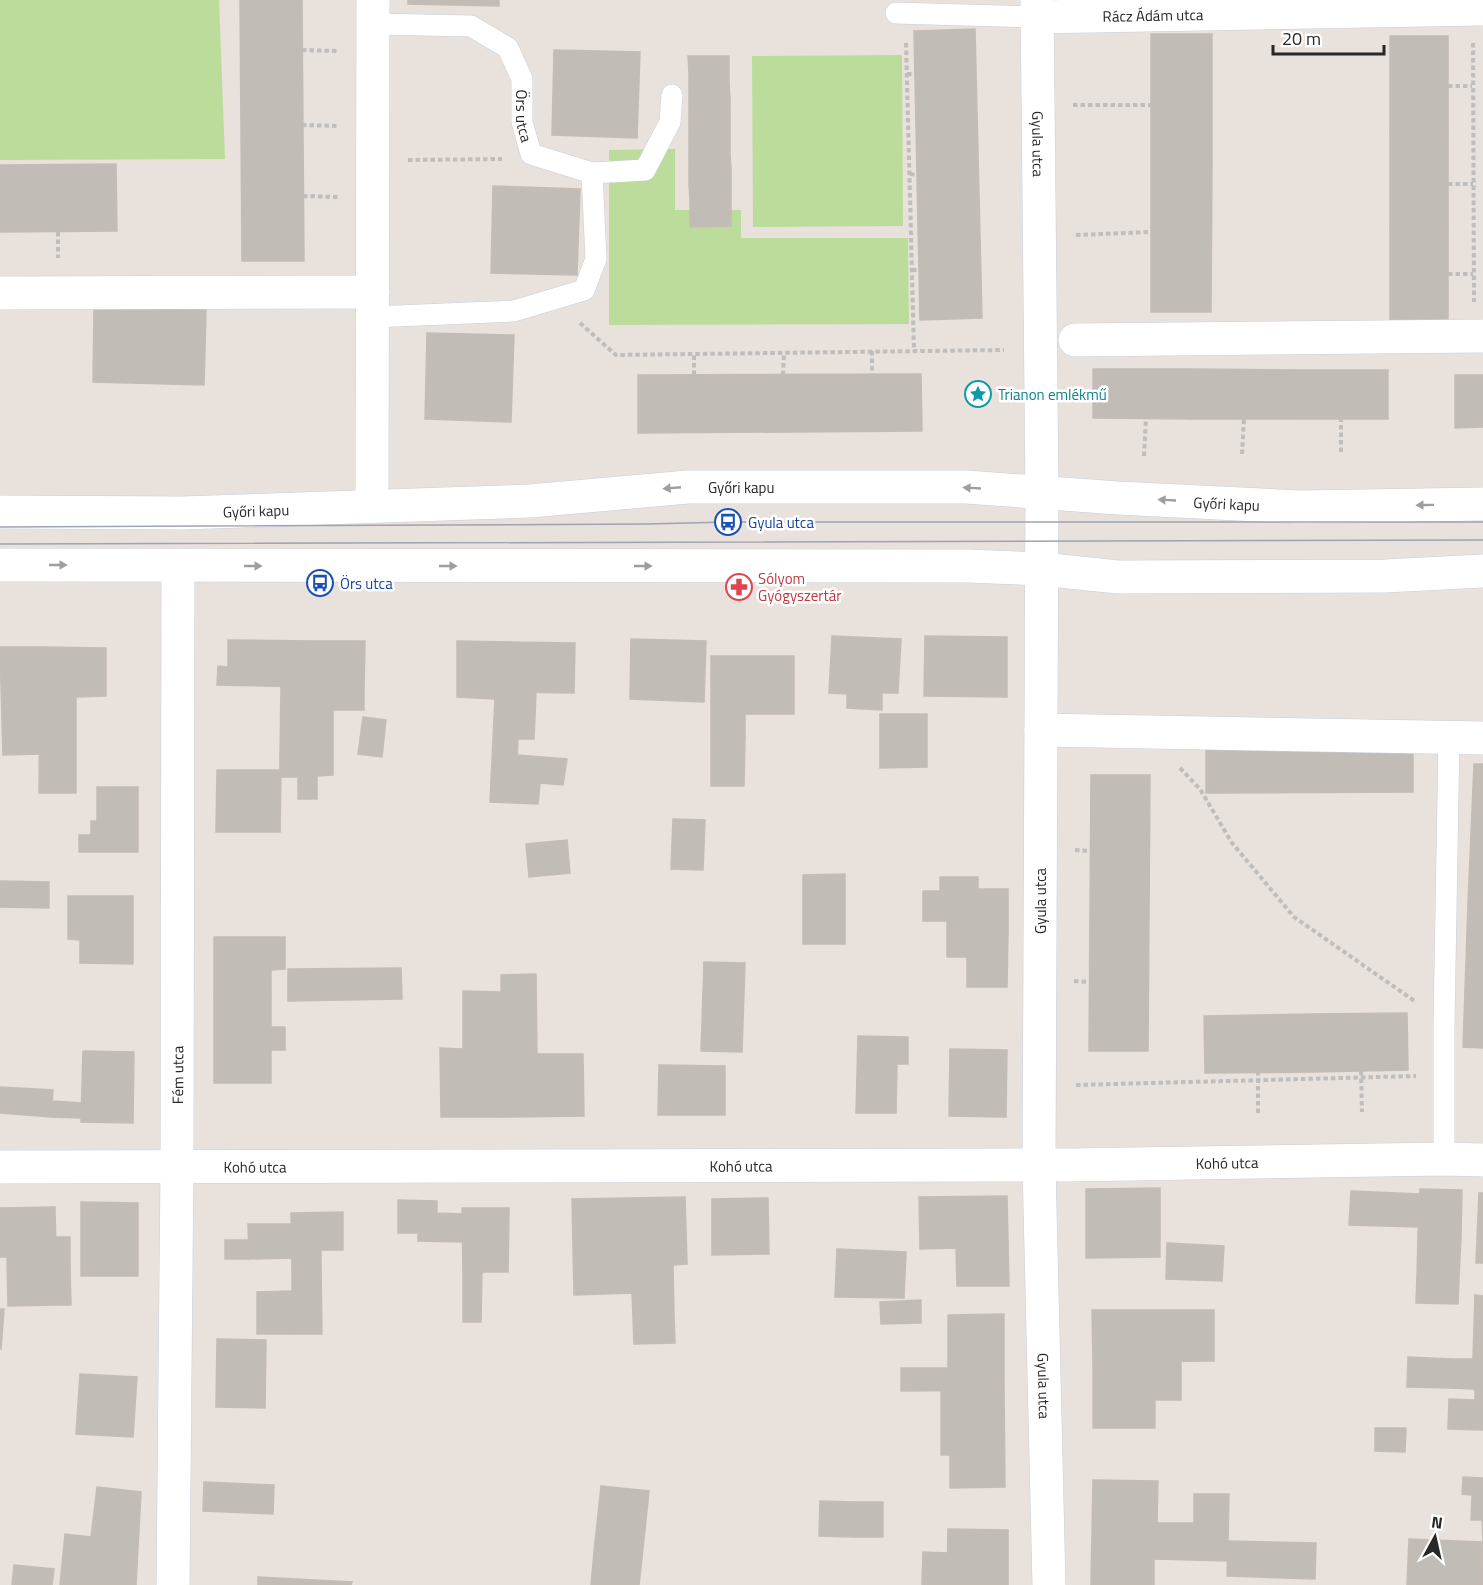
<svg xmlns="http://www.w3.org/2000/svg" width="1483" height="1585" font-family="'Titillium Web',sans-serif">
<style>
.green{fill:#bcdc9b}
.building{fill:#c2bcb6;stroke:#c4bcb5;stroke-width:1.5}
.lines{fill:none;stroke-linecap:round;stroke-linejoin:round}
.service-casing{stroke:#c9cfd9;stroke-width:22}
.minor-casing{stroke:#c9cfd9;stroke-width:34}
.tertiary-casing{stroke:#c9cfd9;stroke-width:34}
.path{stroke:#bebebe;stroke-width:4;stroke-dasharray:4.5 3;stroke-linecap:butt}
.service{stroke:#fff;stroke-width:21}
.minor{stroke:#fff;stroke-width:33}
.tertiary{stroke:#fff;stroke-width:33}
.tram{stroke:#9ea4b1;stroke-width:1.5}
.oneway{fill:#9e9e9e}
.labels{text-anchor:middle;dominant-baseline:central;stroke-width:5;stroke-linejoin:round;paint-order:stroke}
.street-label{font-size:15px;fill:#282828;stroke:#fff}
.culture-label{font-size:15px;fill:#0d838f;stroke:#fff;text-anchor:start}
.transit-label{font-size:15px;fill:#164399;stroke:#fff;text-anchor:start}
.health-label{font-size:15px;fill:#be3a42;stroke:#fff;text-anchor:start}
</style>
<rect width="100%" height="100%" fill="#e9e1db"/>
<!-- green -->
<g class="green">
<polygon points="0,0 219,0 225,159 0,160"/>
<polygon points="902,55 903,226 753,227 752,56"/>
<polygon points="675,149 675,210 741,210 741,238 908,238 909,324 609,325 609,150"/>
</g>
<!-- building -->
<g class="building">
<polygon points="240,0 302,0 304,261 242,261"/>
<polygon points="408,0 499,0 499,6 408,4"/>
<polygon points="975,29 982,318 920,320 914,31"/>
<polygon points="1151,34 1212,34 1212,167 1151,168"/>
<rect x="1390" y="36" width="58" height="96"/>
<polygon points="554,50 640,52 637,138 552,135"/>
<polygon points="688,56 729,56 729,70 689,71"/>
<polygon points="729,70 729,84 689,84 689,71"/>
<polygon points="689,84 729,84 730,98 689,99"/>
<polygon points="730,98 730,113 689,113 689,99"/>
<rect x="689" y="113" width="41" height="14"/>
<rect x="689" y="127" width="41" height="14"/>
<rect x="1390" y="132" width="58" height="94"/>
<rect x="689" y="141" width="41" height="14"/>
<polygon points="689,155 730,155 731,169 689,170"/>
<polygon points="116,164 117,231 0,232 0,165"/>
<polygon points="1212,167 1211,312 1151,312 1151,168"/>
<polygon points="731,169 731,184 689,184 689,170"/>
<polygon points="689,184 731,184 731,198 690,198"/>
<polygon points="493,186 580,189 577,275 491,273"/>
<rect x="690" y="198" width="41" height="14"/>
<polygon points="690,212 731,212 731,226 690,227"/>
<rect x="1390" y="226" width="58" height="95"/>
<polygon points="94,308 206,310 204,385 93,382"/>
<polygon points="427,333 514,335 511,422 425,419"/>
<polygon points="1093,369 1191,369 1191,419 1093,418"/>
<polygon points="1191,369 1293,370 1293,419 1191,419"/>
<rect x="1293" y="370" width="95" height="49"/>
<polygon points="921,374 922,431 638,433 638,375"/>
<polygon points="1455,375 1483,375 1483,427 1455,428"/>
<polygon points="832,636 901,639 898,693 882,693 882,710 847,708 847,694 829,693"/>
<polygon points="925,636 1007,637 1007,697 924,696"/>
<polygon points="631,639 706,641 704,702 630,699"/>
<polygon points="228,640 312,641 312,687 217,685 218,666 228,667"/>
<polygon points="312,641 365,641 364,688 312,687"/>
<polygon points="457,641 508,642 507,718 494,718 495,699 457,697"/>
<polygon points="508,642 575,643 574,693 508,692"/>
<polygon points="0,647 40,647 40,754 3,755"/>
<polygon points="40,647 106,648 106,696 76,697 76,793 39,793"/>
<polygon points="711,656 794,656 794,714 745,714 745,737 711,737"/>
<polygon points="281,686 364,688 364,710 333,710 333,757 280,757"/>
<polygon points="508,692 536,692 534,739 518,739 515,803 490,802 494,718 507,718"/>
<polygon points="880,714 927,714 927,767 880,768"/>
<polygon points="363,717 386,720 382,757 358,754"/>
<polygon points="711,737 745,737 744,786 711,786"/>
<polygon points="1413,743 1413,792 1206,793 1206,744"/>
<polygon points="517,755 567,759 563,785 516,781"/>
<polygon points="280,757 333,757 333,775 317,776 317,799 298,799 298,777 280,777"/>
<polygon points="1474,764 1483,764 1483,905 1468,904"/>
<polygon points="217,770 281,770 280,832 216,832"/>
<polygon points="1091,775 1150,775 1149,912 1090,912"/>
<polygon points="516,781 540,783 538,804 515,803"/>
<polygon points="97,787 138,787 138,852 79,852 79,835 91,835 91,821 97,821"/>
<polygon points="673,819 705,820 703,870 671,869"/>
<polygon points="567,840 570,873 529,877 526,844"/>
<polygon points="845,874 845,944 803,944 803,875"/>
<polygon points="940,877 978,877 978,889 1008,889 1008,931 947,930 947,921 923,921 923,891 940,891"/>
<polygon points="0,881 49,882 49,908 0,907"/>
<polygon points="68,896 133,896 133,964 80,963 80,940 68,939"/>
<polygon points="1468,904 1483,905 1483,1048 1463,1047"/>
<polygon points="1090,912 1149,912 1148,1051 1089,1051"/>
<polygon points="947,930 1008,931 1007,987 967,987 967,957 947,957"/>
<polygon points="214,937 285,937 285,969 271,970 271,998 214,999"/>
<polygon points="704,962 745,963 742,1052 701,1051"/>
<polygon points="401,968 402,999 288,1001 288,969"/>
<polygon points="536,974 537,1054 583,1054 584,1116 502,1117 501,975"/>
<polygon points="463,991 501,992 502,1117 441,1117 440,1048 463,1049"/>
<polygon points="271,998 271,1027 285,1027 285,1050 271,1050 271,1083 214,1083 214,999"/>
<polygon points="1407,1013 1408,1070 1313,1072 1312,1014"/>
<polygon points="1312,1014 1313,1072 1205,1073 1204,1016"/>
<polygon points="858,1036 908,1037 908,1064 897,1064 896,1113 856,1113"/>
<polygon points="950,1049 1007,1050 1006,1117 949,1116"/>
<polygon points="83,1051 134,1052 133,1123 81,1122"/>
<polygon points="659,1065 725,1066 725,1115 658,1115"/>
<polygon points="0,1087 53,1090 51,1117 0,1113"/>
<polygon points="52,1101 82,1103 81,1118 51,1117"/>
<polygon points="1160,1188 1160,1257 1086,1258 1086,1189"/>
<polygon points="1420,1189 1462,1190 1461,1237 1418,1235"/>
<polygon points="1351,1191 1420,1194 1418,1227 1349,1225"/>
<polygon points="1479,1193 1483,1193 1483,1263 1476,1263"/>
<polygon points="1007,1196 1009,1286 957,1286 956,1248 920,1249 919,1197"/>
<polygon points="685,1197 687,1264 673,1265 674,1316 633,1316 632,1293 574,1295 572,1199"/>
<polygon points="768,1198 769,1254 712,1255 712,1199"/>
<polygon points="398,1200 437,1201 437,1213 462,1214 462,1242 418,1241 418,1233 398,1233"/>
<polygon points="81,1202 138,1203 138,1276 81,1276"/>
<polygon points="55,1207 57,1305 8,1306 7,1257 0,1257 0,1208"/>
<polygon points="462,1208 509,1208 508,1272 463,1272"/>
<polygon points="343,1212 343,1250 321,1250 321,1268 292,1269 291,1213"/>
<polygon points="248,1224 291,1224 292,1258 249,1259"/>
<polygon points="1418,1235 1461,1237 1459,1277 1417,1276"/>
<polygon points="56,1237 70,1237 70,1267 56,1268"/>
<rect x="225" y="1240" width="24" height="19"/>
<polygon points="1167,1243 1224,1246 1222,1281 1166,1279"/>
<polygon points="837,1249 906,1252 904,1298 835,1297"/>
<polygon points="70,1267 71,1305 57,1305 56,1268"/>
<polygon points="321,1268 322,1334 292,1334 292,1269"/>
<polygon points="463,1272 482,1272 481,1322 463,1322"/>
<polygon points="1417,1276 1459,1277 1458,1304 1416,1303"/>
<polygon points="292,1291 292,1334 257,1334 257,1292"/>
<polygon points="1475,1295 1483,1296 1483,1359 1473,1359"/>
<polygon points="921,1300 921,1323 881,1324 880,1302"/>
<polygon points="0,1309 4,1309 1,1349 0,1349"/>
<polygon points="1092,1310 1214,1310 1214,1361 1093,1362"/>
<polygon points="1004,1314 1004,1390 901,1391 901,1368 948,1368 948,1315"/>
<polygon points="633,1316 674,1316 675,1343 634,1344"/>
<polygon points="217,1339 266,1340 265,1408 216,1407"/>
<polygon points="1408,1357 1451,1359 1451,1388 1407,1387"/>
<polygon points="1451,1359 1483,1359 1483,1430 1448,1429 1449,1399 1475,1400 1475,1389 1451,1388"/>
<polygon points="1181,1361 1181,1400 1155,1400 1155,1428 1093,1428 1093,1362"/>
<polygon points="80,1374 137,1377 133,1437 76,1434"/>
<polygon points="1004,1390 1005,1487 950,1488 950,1455 941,1455 941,1391"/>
<polygon points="1375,1428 1406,1428 1405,1452 1375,1451"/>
<polygon points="1463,1477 1483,1478 1483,1542 1482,1520 1471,1520 1472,1495 1462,1494"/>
<polygon points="1093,1480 1158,1481 1157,1523 1194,1523 1194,1494 1229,1494 1228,1541 1154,1540 1154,1585 1091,1585"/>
<polygon points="204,1482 274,1485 273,1514 203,1511"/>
<polygon points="601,1486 649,1491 642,1558 594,1552"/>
<polygon points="97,1487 141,1492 136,1585 60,1585 65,1534 91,1537"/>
<polygon points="820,1501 854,1502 853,1537 819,1536"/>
<polygon points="854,1502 883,1502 883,1537 853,1537"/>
<polygon points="948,1529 1008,1530 1008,1585 947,1585"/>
<polygon points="1409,1539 1482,1542 1479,1585 1407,1585"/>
<polygon points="1154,1540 1228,1541 1228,1561 1154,1559"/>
<polygon points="1228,1541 1316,1543 1315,1579 1227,1576"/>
<polygon points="1482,1542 1483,1585 1479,1585 1479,1584"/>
<polygon points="594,1552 642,1558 639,1585 591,1585"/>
<polygon points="923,1552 947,1553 947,1585 922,1585"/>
<polygon points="14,1565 54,1569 52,1585 12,1585"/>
<polygon points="258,1577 352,1582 351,1585 258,1585"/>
</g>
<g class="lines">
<defs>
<g id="service">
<polyline points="896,13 1037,17"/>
<path id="s1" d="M 373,24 L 471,26 L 508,48 L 522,79 L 522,122 L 531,154 L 592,173 L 645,170 L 670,122 L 672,95"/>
<polyline points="373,317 514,311 584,290 596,259 592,173"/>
<polyline points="1444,1159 1444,1025 1449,737"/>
</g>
<g id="minor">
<path id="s2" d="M 1037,0 L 1042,493 L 1039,1165 L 1049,1585"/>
<path id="s3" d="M 1037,17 L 1483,9"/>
<polyline points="0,293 373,292"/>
<polyline points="1075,340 1483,336"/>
<polyline points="372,506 373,0"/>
<polyline points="1041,730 1483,738"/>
<path id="s4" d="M 0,1167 L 1070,1165 L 1444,1159 L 1483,1160"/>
<path id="s5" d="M 173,1585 L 177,1167 L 178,566"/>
</g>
<g id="tertiary">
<path id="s6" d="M 0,512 L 183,513 L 530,501 L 688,487 L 966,487 L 1118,498 L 1300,507 L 1483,504"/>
<polyline points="0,565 968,566 1041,569 1118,577 1385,576 1483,571"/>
</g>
</defs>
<!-- service casing -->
<use href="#service" class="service-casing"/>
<!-- minor casing -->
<use href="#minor" class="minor-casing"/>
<!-- tertiary casing -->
<use href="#tertiary" class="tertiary-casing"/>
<!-- path -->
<g class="path">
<polyline points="906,43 914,351"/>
<polyline points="1473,43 1474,302"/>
<polyline points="302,50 337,51"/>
<polyline points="907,74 915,74"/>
<polyline points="1448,86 1472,86"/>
<polyline points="1073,105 1151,105"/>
<polyline points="302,125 338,126"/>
<polyline points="408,160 502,159"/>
<polyline points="910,174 917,175"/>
<polyline points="1448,184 1473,184"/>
<polyline points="303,196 338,197"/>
<polyline points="58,232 58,258"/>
<polyline points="1076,235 1151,232"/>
<polyline points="912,270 919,270"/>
<polyline points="1448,274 1473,274"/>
<polyline points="580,323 616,355 1004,350"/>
<polyline points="872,351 872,374"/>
<polyline points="694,375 694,354"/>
<polyline points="783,375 784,353"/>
<polyline points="1341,452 1341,419"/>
<polyline points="1242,454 1244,419"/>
<polyline points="1144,456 1146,418"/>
<polyline points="1180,768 1200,789 1232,843 1294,917 1416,1002"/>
<polyline points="1075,850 1090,851"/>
<polyline points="1074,981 1089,982"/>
<polyline points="1361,1071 1362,1112"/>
<polyline points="1076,1085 1416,1076"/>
<polyline points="1258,1113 1258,1073"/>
</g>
<!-- service -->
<use href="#service" class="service"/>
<!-- minor -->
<use href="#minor" class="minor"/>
<!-- tertiary -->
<use href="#tertiary" class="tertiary"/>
<!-- tram -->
<g class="tram">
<polyline points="0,527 646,524 728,522 1483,522"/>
<polyline points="0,544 1483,540"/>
</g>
</g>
<!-- one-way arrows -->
<defs><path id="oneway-solid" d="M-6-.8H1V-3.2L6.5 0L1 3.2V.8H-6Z" transform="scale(1.5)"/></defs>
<g class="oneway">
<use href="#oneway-solid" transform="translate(672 488) rotate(175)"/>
<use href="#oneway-solid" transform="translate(972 488) rotate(-177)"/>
<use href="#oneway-solid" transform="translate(1167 500) rotate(-177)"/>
<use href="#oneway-solid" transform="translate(1425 505) rotate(179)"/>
<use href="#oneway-solid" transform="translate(58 565)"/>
<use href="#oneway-solid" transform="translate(253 566)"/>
<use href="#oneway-solid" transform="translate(448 566)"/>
<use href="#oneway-solid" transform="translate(643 566)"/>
</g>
<!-- icons -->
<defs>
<symbol id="sight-ring" viewBox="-11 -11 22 22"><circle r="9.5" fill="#fff" stroke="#0f9aa8" stroke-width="1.5"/><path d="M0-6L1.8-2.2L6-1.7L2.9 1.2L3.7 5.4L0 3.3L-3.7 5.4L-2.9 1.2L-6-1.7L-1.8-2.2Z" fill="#0f9aa8"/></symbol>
<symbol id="bus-ring" viewBox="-11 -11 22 22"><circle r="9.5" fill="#fff" stroke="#1a4fb4" stroke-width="1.5"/><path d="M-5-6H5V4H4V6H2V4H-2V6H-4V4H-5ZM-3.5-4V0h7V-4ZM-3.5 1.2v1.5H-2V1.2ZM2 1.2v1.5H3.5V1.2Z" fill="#1a4fb4"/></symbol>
<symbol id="pharmacy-ring" viewBox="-11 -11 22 22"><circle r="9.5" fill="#fff" stroke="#e0444e" stroke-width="1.5"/><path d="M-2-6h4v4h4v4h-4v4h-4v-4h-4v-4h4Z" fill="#e0444e"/></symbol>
</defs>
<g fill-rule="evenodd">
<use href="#sight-ring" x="963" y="379" width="30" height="30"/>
<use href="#bus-ring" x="713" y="507" width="30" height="30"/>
<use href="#bus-ring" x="305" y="568" width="30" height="30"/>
<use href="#pharmacy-ring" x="724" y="572" width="30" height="30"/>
</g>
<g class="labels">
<!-- street labels -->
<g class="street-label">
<text stroke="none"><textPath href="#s3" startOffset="116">Rácz Ádám utca</textPath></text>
<text stroke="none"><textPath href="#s1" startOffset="212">Örs utca</textPath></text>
<text stroke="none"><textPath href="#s2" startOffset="144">Gyula utca</textPath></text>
<text stroke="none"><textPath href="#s6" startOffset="742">Győri kapu</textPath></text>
<text stroke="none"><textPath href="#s6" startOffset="1228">Győri kapu</textPath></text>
<text stroke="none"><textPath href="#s6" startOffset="256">Győri kapu</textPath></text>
<text transform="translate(1040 901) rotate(-90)">Gyula utca</text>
<text stroke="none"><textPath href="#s5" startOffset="510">Fém utca</textPath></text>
<text stroke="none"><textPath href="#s4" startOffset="1227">Kohó utca</textPath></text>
<text stroke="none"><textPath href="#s4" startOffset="741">Kohó utca</textPath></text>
<text stroke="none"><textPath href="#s4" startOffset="255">Kohó utca</textPath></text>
<text stroke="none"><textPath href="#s2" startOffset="1386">Gyula utca</textPath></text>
</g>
<!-- culture labels -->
<g class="culture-label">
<text x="998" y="394">Trianon emlékmű</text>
</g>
<!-- transit labels -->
<g class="transit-label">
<text x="748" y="522">Gyula utca</text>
<text x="340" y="583">Örs utca</text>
</g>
<!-- health labels -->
<g class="health-label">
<text x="758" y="578">Sólyom<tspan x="758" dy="17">Gyógyszertár</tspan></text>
</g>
</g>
<!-- north arrow -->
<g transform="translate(1435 1537) rotate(8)" stroke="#ffffff" stroke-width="4.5" paint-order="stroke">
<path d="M0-4.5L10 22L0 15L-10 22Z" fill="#282828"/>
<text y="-9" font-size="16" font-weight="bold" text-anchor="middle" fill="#282828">N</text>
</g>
<!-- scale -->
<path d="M1273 45v9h111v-9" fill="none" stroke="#282828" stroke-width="3"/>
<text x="1282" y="45" font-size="18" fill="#282828" stroke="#ffffff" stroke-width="4.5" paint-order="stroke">20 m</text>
</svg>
